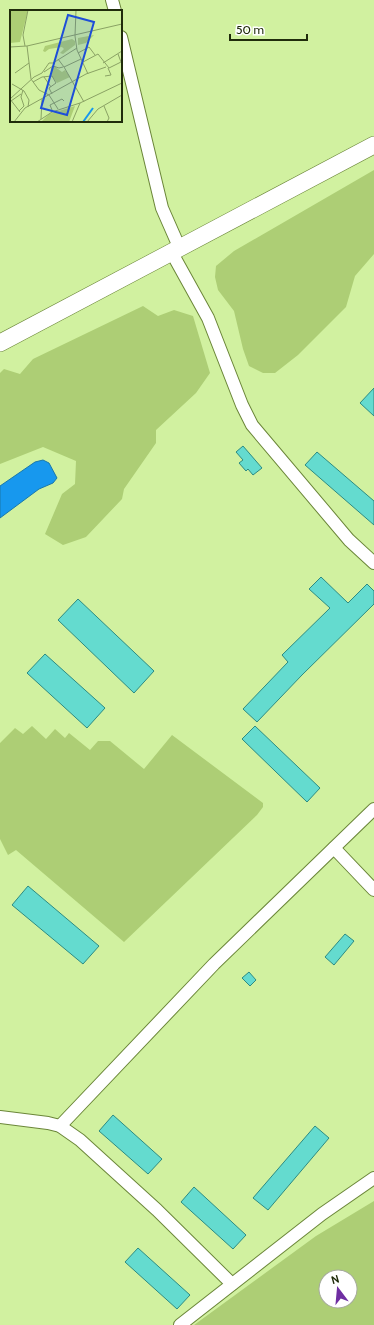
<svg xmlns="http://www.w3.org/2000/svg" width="374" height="1325" font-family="Cabin,sans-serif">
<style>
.green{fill:#adce75;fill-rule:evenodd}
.water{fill:#1798ee;stroke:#1a78aa}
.building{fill:#64dbcf;stroke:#2d8b82}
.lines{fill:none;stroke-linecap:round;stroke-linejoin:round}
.minor-casing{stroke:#6b8639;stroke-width:14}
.secondary-casing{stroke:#6b8639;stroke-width:18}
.minor{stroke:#fff;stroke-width:12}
.secondary{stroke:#fff;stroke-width:17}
.inset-river{fill:none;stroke:#1798ee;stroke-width:2}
.inset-road{fill:none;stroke:#8aa264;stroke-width:1}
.view{fill:#1d4ed8;fill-opacity:0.15;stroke:#1d4ed8;stroke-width:2}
.inset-edge{fill:none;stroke:#202c0b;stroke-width:2}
</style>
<rect width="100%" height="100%" fill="#d1f1a0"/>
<!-- green -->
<g class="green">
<polygon points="374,170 374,254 355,276 346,307 298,355 275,373 263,373 249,366 243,349 234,311 218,290 215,277 216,266 234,251"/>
<polygon points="143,306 158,316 174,310 193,316 210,373 196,393 156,430 156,443 124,489 122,499 86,537 63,545 45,534 62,494 75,484 76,461 43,447 0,464 0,373 4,369 20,374 33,359"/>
<polygon points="32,726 46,739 55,729 65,738 69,733 90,750 98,741 110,741 144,769 172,735 263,803 263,807 257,815 124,942 16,850 8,855 0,839 0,743 15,728 23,734"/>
<path d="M 374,1201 L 374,1325 L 194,1325 L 316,1236 ZM 326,1277 L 350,1277 L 350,1301 L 326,1301 Z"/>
</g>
<!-- water -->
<polygon class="water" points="43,460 49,463 57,478 53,483 39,489 0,518 0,486 35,462"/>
<!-- building -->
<g class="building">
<polygon points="374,388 374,416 360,403"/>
<polygon points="243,446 262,468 253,475 248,469 246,471 239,463 243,460 236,452"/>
<polygon points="317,452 374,501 374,525 305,465"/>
<polygon points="321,577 348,603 367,584 374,591 374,604 302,675 257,722 243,709 288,662 282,655 330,608 309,589"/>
<polygon points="78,599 154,671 134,693 58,620"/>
<polygon points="45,654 105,708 87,728 27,673"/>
<polygon points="255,726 320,788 307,802 242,739"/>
<polygon points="28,886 99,946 83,964 12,905"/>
<polygon points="345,934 354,941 334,965 325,957"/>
<polygon points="249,972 256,980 250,986 242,978"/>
<polygon points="113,1115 162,1159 148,1174 99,1131"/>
<polygon points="315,1126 329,1138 268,1210 253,1198"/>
<polygon points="194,1187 246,1235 233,1249 181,1202"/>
<polygon points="138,1248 190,1295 177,1309 125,1262"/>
</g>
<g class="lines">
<defs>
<g id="minor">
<polyline points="112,0 115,11"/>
<polyline points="121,37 162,208 180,249"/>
<polyline points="172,253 208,318 242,405 252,425 349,540 374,563"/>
<polyline points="334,848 374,890"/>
<polyline points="0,1117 48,1123 60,1126 80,1140 157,1210 232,1284"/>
<polyline points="60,1126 214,964 374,809"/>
<polyline points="180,1325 322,1214 374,1178"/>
</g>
<polyline id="secondary" points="0,343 374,145"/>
</defs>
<!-- minor casing -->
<use href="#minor" class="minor-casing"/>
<!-- secondary casing -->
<use href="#secondary" class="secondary-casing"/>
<!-- minor -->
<use href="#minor" class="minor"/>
<!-- secondary -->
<use href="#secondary" class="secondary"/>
</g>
<!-- overview -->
<g transform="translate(10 10)">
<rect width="112" height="112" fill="#d1f1a0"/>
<path d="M 0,0 L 18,0 L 10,32 L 0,33 ZM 84,25 L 76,33 L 68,35 L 68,28 ZM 62,29 L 65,31 L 65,35 L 53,44 L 50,43 L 54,39 L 52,37 L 39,39 L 35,42 L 33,41 L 35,36 ZM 44,56 L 52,62 L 55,60 L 60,67 L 47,73 L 41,65 L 41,58 ZM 65,96 L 59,112 L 31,112 L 39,104 Z" fill="#adce75"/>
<path class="inset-river" d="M 73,112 L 83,98"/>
<path class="inset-road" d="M 65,26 L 67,40 L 78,64M 65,26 L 66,0M 15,36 L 13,25 L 18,0M 17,36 L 21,69 L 29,80 L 39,85 L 48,99M 0,37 L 17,36 L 112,14M 68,43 L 79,37 L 85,45M 48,49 L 54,57 L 71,49M 73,52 L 88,44 L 99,58 L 111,52 L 108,44M 93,53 L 112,41M 54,57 L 74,92M 34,62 L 43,56 L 49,58 L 53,57M 5,63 L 19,53M 95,66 L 101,65 L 98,58M 34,67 L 41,77M 23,72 L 32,67 L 42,66 L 46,73 L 39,78 L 42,84M 2,74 L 14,81 L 19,90 L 18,97M 0,89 L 24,67 L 32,63 L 39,53 L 43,53 L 67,38M 0,89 L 10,102M 1,91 L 11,84M 94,96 L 99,108 L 97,112M 42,100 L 40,95 L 52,89 L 54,91M 9,101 L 14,96 L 11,87 L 13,80M 31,109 L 32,89M 4,112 L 15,98 L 76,64 L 96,57M 27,112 L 42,102 L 70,93M 62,112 L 70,93 L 112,73M 77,112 L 88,99 L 112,85"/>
<path class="view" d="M 58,5 L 84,12 L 57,105 L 31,98 Z"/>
<rect width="112" height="112" class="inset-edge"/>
</g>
<!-- north arrow -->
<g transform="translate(338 1289) rotate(344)"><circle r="19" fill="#ffffff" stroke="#a6ab9d"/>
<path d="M0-3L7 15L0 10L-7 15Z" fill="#6f2ea2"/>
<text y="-6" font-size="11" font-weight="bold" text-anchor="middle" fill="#202c0b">N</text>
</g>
<!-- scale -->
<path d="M230 34v6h77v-6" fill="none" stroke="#202c0b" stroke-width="2"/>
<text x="236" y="34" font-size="12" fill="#202c0b" stroke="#ffffff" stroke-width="3" paint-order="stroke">50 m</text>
</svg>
